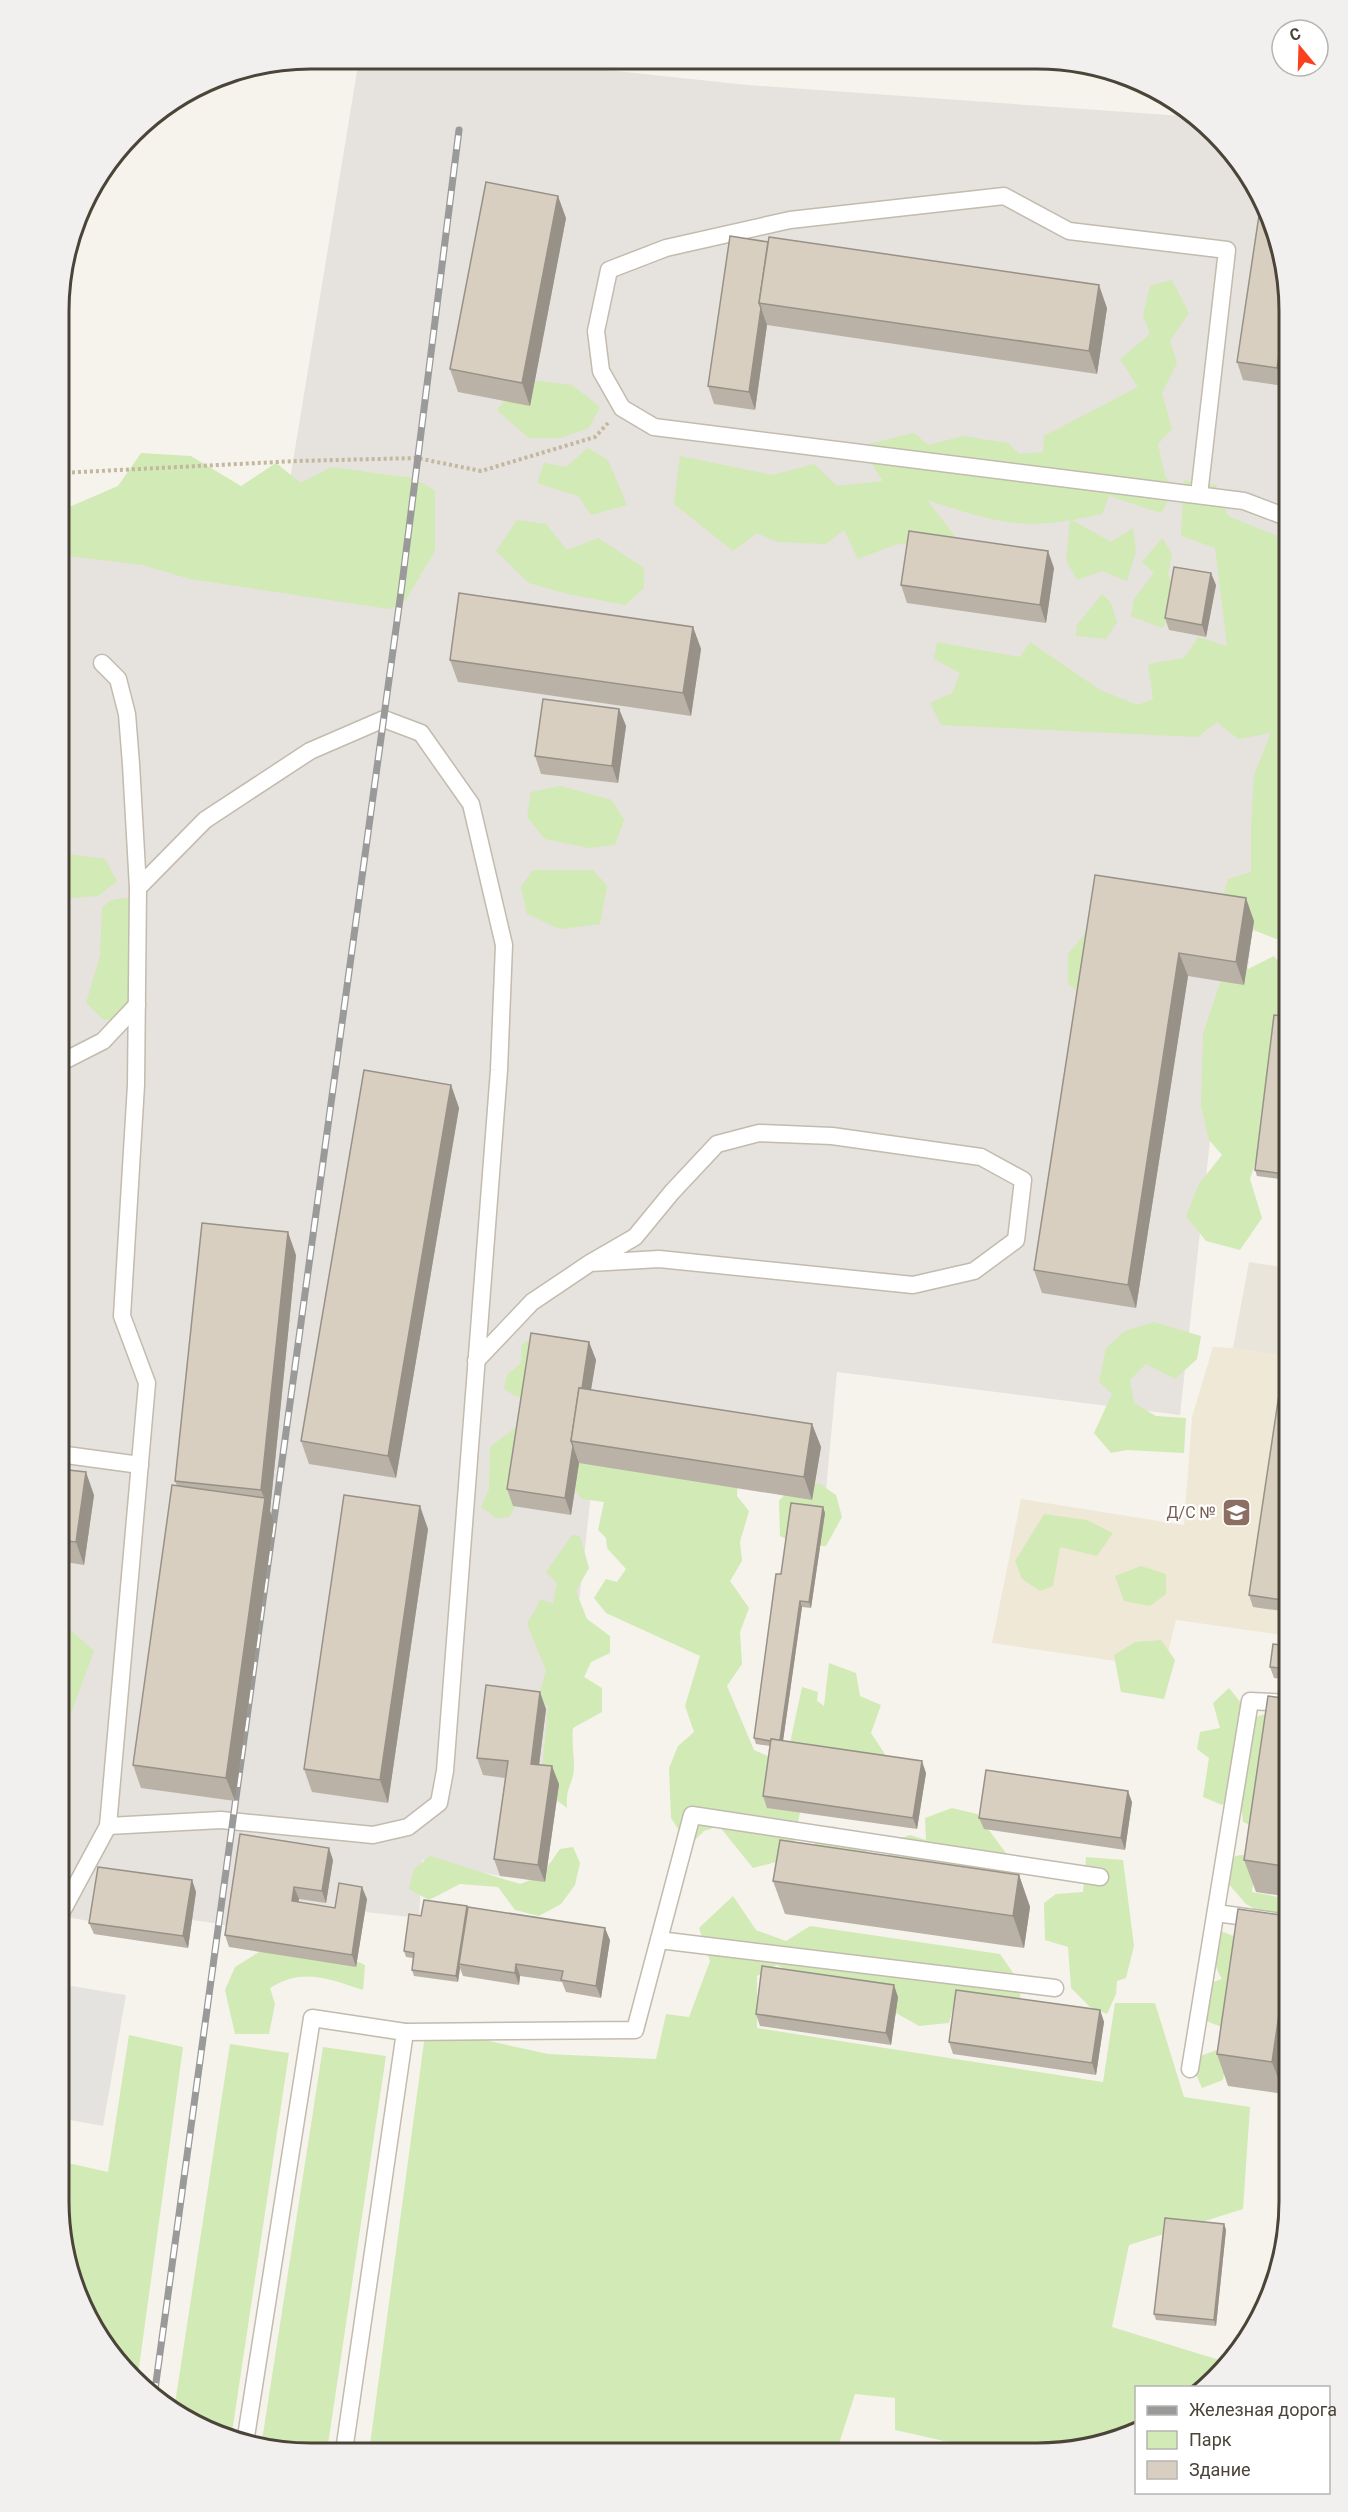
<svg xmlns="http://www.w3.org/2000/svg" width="1348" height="2512" font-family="Roboto,sans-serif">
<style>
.residential{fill:#eae5da}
.industrial{fill:#e6e2dd}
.education{fill:#efe8d6}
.green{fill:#d2eab5}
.parking{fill:#e5e3e0}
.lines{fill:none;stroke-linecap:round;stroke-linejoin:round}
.service-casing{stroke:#c2bbae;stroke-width:19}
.path{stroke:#c4b79f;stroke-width:4;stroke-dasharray:3 3;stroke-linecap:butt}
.service{stroke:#fff;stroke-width:16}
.rail-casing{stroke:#9a9a9a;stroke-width:7}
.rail{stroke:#fff;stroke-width:4.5;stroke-dasharray:14;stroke-linecap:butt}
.wall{fill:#bab2a6}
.shaded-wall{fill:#979187}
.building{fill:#d8cfc1;stroke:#979187;stroke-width:1.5}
.labels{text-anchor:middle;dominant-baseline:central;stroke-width:4.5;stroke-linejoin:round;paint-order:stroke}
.education-label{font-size:16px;fill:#785e54;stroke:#fff;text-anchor:end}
.rim{fill:none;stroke:#4b4439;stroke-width:3}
</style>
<rect width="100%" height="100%" fill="#f6f3ec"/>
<!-- residential -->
<polygon class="residential" points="1249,1262 1289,1268 1289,1357 1233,1348"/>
<!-- industrial -->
<polygon class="industrial" points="359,59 514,60 747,85 1197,117 1204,121 1247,171 1276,230 1289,311 1289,591 1246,987 1227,985 1180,1415 837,1372 825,1501 594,1466 559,1784 545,1882 500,1876 422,1860 419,1918 365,1912 356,1967 220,1924 192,1920 188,1948 94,1934 96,1922 59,1916 60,551 274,577"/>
<!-- education -->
<polygon class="education" points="1213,1347 1233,1348 1289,1357 1289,1636 1176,1620 1164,1668 992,1643 1021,1499 1184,1525 1192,1417"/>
<!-- green -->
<g class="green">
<path d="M 1172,280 L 1189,313 L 1170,341 L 1177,363 L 1162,393 L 1172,429 L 1158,444 L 1165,476 L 1175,489 L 1161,513 L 1109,496 L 1102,514 L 1072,520 L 1111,542 L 1133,528 L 1136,552 L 1127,581 L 1102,571 L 1077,580 L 1066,560 L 1070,520 C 1015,531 978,516 927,500 L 955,536 L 895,545 L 858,559 L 844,530 L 826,544 L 778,542 L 757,533 L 733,551 L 674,504 L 680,456 L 772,475 L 814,464 L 837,486 L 883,481 L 860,446 L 914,433 L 928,445 L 963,436 L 1008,443 L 1019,454 L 1043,452 L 1044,436 L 1138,387 L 1120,359 L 1150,334 L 1143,315 L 1150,286 Z"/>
<polygon points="521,379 572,385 600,407 589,428 560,438 529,438 497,410"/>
<polygon points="588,448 608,460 627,505 591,515 578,496 537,483 544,463 566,467"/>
<polygon points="141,453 191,456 241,486 276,463 301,483 331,467 412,478 435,490 435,551 405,601 389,609 190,579 143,565 60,555 60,505 69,507 118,486"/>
<path d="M 1184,480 L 1216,485 L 1228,516 L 1289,541 L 1289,883 L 1285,891 C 1291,906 1293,928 1284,942 L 1243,926 L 1222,901 L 1228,879 L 1251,872 L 1251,827 L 1254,775 L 1271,733 L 1238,739 L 1217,722 L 1198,737 L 941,725 L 930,703 L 952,693 L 960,673 L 934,659 L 937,642 L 1020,657 L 1030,642 L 1100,690 L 1138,705 L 1153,699 L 1148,664 L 1184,658 L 1198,637 L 1227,646 L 1215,548 L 1181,536 Z"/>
<polygon points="517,520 546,524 567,550 598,538 644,568 644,588 625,605 568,594 529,583 496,551"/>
<polygon points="1162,538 1172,554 1168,574 1181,604 1162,628 1131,616 1134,599 1154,573 1142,562"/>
<polygon points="1102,594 1111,603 1117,622 1106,639 1076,636 1077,625"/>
<polygon points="560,786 612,800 624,820 615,845 589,848 545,839 527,817 531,792"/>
<polygon points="60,853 105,859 117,881 98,896 60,899"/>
<polygon points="533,870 593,870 607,886 600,924 560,929 527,914 521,887"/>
<polygon points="133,897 137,970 127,1018 104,1020 86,1003 100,956 102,908 111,900"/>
<polygon points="1088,930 1083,994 1068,984 1068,954"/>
<polygon points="1274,956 1289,974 1289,1031 1275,1106 1250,1179 1262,1218 1240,1250 1206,1241 1186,1216 1199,1184 1222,1155 1209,1140 1201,1106 1203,1034 1220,983"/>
<polygon points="1154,1322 1201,1336 1197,1359 1175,1379 1146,1364 1130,1380 1134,1403 1156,1416 1186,1418 1184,1453 1127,1450 1111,1453 1094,1433 1112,1394 1099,1382 1106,1348 1125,1331"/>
<polygon points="541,1334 554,1346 537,1396 517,1397 504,1389 507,1375 521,1363 522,1344"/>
<polygon points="519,1425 521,1497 509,1517 496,1518 481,1507 489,1489 490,1447"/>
<polygon points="572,1459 739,1468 737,1496 749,1511 740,1542 742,1561 730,1581 749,1608 740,1632 742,1664 727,1686 754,1750 780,1761 801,1807 791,1858 753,1868 719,1826 704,1831 689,1846 671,1818 669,1768 678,1746 694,1732 685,1706 700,1656 606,1613 594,1598 606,1579 617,1582 626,1569 607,1548 606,1538 598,1530 604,1502 582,1499 569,1480"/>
<polygon points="796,1481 820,1484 836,1495 842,1517 826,1546 800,1546 780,1536 779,1501"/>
<polygon points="1044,1514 1087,1520 1113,1533 1097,1556 1060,1547 1053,1586 1040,1591 1022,1579 1015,1561"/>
<path d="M 572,1535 L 580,1536 L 589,1568 L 576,1591 L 587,1619 L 610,1636 L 610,1653 L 591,1662 L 584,1677 L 602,1688 L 602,1712 L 573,1728 C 571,1742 576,1765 573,1776 C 569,1790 566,1791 567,1808 L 551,1796 L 542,1774 L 548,1705 L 537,1704 L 546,1670 L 527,1624 L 541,1599 L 553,1604 L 557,1583 L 546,1572 Z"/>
<polygon points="1141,1566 1166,1574 1166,1594 1150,1606 1124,1601 1115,1576"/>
<polygon points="59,1626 66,1626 94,1651 59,1745"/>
<polygon points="1161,1640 1175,1660 1164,1699 1121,1692 1114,1655 1135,1642"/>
<polygon points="829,1663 856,1673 860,1696 881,1705 871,1733 888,1759 790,1743 802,1687 818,1692 817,1701 824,1706"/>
<polygon points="1229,1688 1253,1718 1265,1714 1260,1829 1243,1822 1240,1791 1222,1805 1203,1797 1209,1758 1197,1749 1200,1732 1220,1728 1213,1703"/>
<polygon points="952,1808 977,1814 1011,1860 997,1875 830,1863 812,1840 814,1832 833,1826 861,1840 871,1861 889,1861 888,1843 910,1835 926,1840 925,1818"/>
<polygon points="573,1847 580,1863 575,1885 561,1904 539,1916 515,1910 498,1887 460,1884 429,1900 409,1889 414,1869 430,1856 520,1884 541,1876 560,1849"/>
<polygon points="1257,1853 1252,1892 1289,1899 1289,1953 1266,1915 1246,1904 1226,1881 1235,1856"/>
<polygon points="1086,1857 1123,1860 1134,1946 1126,1978 1117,1981 1116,1994 1107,2014 1090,2007 1071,1988 1068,1947 1045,1940 1044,1903 1056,1894 1083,1892"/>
<polygon points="733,1896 756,1930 786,1941 810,1926 1000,1954 1018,1980 1021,2001 956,1997 949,2023 919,2026 889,2009 793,1974 777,1965 757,1976 757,2028 1103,2082 1115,2003 1155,2003 1184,2097 1250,2107 1243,2209 1129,2245 1112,2327 1229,2363 1202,2387 1136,2388 1136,2431 1118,2440 1037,2453 998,2453 895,2430 895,2398 855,2394 836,2453 369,2452 426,2027 548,2054 656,2059 666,2014 689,2017 710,1961 699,1928"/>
<path d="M 1221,1931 L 1241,1939 L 1229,2030 L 1204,2020 L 1197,1987 L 1222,1979 C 1213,1963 1208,1945 1221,1931 Z"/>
<path d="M 272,1944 L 340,1954 L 365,1965 L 363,1990 C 329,1979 303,1967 270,1988 L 275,2004 L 269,2034 L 235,2034 L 225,1990 L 235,1967 Z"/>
<polygon points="129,2035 183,2047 137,2382 101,2342 72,2282 59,2201 59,2161 108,2172"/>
<polygon points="230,2044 289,2053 231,2439 214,2434 174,2410"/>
<polygon points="1228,2046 1223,2080 1202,2088 1194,2070 1200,2056"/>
<polygon points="323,2047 386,2056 327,2451 278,2451 261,2447"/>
</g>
<!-- parking -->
<polygon class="parking" points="59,1984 126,1995 103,2126 59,2118"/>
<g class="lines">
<defs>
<g id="service">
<polyline points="1199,495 1227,250 1069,231 1004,196 790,220 666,248 609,270 596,331 601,371 622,408 654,427 1244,501 1289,518"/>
<polyline points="60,1063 103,1041 137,1005"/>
<polyline points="476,1361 532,1302 590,1263 659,1259 913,1285 974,1271 1016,1240 1023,1180 981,1157 832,1136 759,1133 717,1144 672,1192 635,1237 590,1263"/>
<polyline points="59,1454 140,1465"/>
<polyline points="108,1826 221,1820 373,1835 408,1827 439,1803 445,1771 499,1070 504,945 471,804 421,733 384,719 310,751 205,820 138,888"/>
<polyline points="1216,1913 1289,1923"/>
<polyline points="59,1917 108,1826 147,1383 122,1316 136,1085 138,888 131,764 127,714 118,679 102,663"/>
<polyline points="659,1940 1055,1988"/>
<polyline points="405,2032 635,2030 692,1815 1100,1877"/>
<polyline points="1190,2069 1250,1701 1289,1703"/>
<polyline points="245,2443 312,2018 405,2032 344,2451"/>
</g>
</defs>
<!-- service casing -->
<use href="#service" class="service-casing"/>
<!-- path -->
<polyline class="path" points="60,473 297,461 417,458 481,471 595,437 608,423"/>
<!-- service -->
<use href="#service" class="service"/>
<defs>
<polyline id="rail" points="154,2397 401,592 459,130"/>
</defs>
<!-- rail casing -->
<use href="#rail" class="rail-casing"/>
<!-- rail -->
<use href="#rail" class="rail"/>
</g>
<!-- wall -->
<g class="wall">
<polygon points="566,218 530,406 458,392 450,369"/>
<polygon points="730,236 1107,308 1097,374 767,325 755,410 714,404 708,386"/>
<polygon points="1290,311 1289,347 1284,386 1243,380 1237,362"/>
<polygon points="1054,568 1046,623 907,603 901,585"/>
<polygon points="1216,585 1206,637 1169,630 1165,618"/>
<polygon points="693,627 701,649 691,716 458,682 450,660"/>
<polygon points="619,709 626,726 618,783 541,774 535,756"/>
<polygon points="1289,764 1289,806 1285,792"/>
<polygon points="1095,875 1254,921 1244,985 1188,976 1136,1308 1042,1293 1034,1270"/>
<polygon points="1289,1017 1289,1158 1287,1180 1257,1176 1255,1170"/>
<polygon points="451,1085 459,1108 396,1478 309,1464 301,1441"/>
<polygon points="296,1255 270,1511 274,1521 235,1801 141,1788 133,1765 177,1486 175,1481"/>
<polygon points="589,1342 596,1360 591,1390 812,1424 821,1447 812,1500 579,1463 571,1515 513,1506 507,1489"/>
<polygon points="1289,1382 1289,1612 1253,1607 1249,1595"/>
<polygon points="59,1469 94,1495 84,1565 59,1561"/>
<polygon points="823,1507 825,1513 811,1608 802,1607 783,1741 926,1773 917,1829 767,1808 763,1796 770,1746 756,1744 754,1738 781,1574"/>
<polygon points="428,1529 388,1803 312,1792 304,1769"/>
<polygon points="1289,1646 1289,1680 1274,1678 1270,1667"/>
<polygon points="1289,1699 1289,1897 1256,1892 1244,1860"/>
<polygon points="546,1709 539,1765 559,1784 545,1882 500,1876 494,1859 505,1778 483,1775 477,1758"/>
<polygon points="1132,1802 1125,1850 984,1829 979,1818"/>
<polygon points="333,1860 326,1903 299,1899 298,1902 335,1908 367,1899 356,1967 229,1947 225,1935"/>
<polygon points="1019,1875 1030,1907 1024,1948 785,1914 773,1881"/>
<polygon points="192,1880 196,1892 188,1948 94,1934 89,1923"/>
<polygon points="467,1906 468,1909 610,1940 601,1998 566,1992 562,1982 520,1976 519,1985 463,1976 460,1968 458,1982 414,1976 412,1970 413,1958 406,1957 404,1951 421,1916"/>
<polygon points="1289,1916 1289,2058 1284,2094 1228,2086 1217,2054"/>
<polygon points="898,1997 891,2045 760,2026 756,2014"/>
<polygon points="1100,2010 1104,2022 1096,2075 953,2054 949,2042"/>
<polygon points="1224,2224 1226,2230 1216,2326 1156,2320 1154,2314"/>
</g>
<!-- shaded-wall -->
<g class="shaded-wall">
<polygon points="558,196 566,218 530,406 522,383"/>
<polygon points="1099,285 1107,308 1097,374 1089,351"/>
<polygon points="1288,299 1290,311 1289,347 1284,386 1277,368"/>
<polygon points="761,308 767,325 755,410 749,392"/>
<polygon points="1048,551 1054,568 1046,623 1040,605"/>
<polygon points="1211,573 1216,585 1206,637 1202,625"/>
<polygon points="693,627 701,649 691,716 683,693"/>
<polygon points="619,709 626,726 618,783 612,766"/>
<polygon points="1246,898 1254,921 1244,985 1236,962"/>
<polygon points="1179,953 1188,976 1136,1308 1128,1285"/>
<polygon points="451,1085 459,1108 396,1478 388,1456"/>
<polygon points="1289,1135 1289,1158 1287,1180 1284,1174"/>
<polygon points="288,1232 296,1255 270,1511 274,1521 235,1801 226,1778 265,1500 261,1490"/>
<polygon points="589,1342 596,1360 582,1442 574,1441"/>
<polygon points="812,1424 821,1447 812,1500 804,1477"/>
<polygon points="573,1446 579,1463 571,1515 565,1498"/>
<polygon points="86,1472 94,1495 84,1565 76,1542"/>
<polygon points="420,1506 428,1529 388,1803 380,1780"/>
<polygon points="823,1507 825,1513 811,1608 809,1602"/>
<polygon points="800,1601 802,1607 782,1748 780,1742"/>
<polygon points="540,1692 546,1709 537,1781 531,1764"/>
<polygon points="922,1761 926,1773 917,1829 913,1818"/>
<polygon points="552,1766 559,1784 545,1882 538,1865"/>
<polygon points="1128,1791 1132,1802 1125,1850 1121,1838"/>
<polygon points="329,1848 333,1860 326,1903 322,1891"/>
<polygon points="1019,1875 1030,1907 1024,1948 1013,1916"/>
<polygon points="192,1880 196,1892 188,1948 183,1936"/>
<polygon points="294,1887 299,1899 296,1913 292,1901"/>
<polygon points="362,1887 367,1899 356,1967 352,1955"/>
<polygon points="467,1906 469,1912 459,1964 460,1968 458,1982 456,1976"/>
<polygon points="605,1928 610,1940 601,1998 596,1986"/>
<polygon points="1289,1946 1289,2058 1284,2094 1272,2062"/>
<polygon points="516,1964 520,1976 519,1985 515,1973"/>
<polygon points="894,1985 898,1997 891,2045 886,2033"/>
<polygon points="1100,2010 1104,2022 1096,2075 1092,2063"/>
<polygon points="1224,2224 1226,2230 1216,2326 1214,2320"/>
</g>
<!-- building -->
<g class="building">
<polygon points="486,182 558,196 522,383 450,369"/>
<polygon points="1261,202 1262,202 1276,230 1288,299 1277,368 1237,362"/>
<polygon points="730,236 768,242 759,303 761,308 749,392 708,386"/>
<polygon points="769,237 1099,285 1089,351 759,303"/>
<polygon points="909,531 1048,551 1040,605 901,585"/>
<polygon points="1174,567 1211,573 1202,625 1165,618"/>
<polygon points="459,593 693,627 683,693 450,660"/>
<polygon points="543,699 619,709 612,766 535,756"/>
<polygon points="1289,764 1289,793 1285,792"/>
<polygon points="1095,875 1246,898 1236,962 1179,953 1128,1285 1034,1270"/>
<polygon points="1274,1015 1289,1017 1289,1135 1284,1174 1255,1170"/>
<polygon points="364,1070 451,1085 388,1456 301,1441"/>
<polygon points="202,1223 288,1232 261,1490 175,1481"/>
<polygon points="531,1333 589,1342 582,1388 579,1388 571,1441 573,1446 565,1498 507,1489"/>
<polygon points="1281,1381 1289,1382 1289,1601 1249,1595"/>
<polygon points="579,1388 812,1424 804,1477 571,1441"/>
<polygon points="59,1469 86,1472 76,1542 59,1540"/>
<polygon points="172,1485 265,1498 226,1778 133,1765"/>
<polygon points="344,1495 420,1506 380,1780 304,1769"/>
<polygon points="791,1503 823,1507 809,1602 800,1601 780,1740 771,1739 771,1741 754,1738 776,1574 781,1574"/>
<polygon points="1273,1644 1289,1646 1289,1669 1270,1667"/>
<polygon points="486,1685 540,1692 531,1764 552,1766 538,1865 494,1859 508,1761 477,1758"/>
<polygon points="1268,1696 1289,1699 1289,1867 1244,1860"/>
<polygon points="771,1739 922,1761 913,1818 763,1796"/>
<polygon points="986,1770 1128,1791 1121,1838 979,1818"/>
<polygon points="240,1834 329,1848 322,1891 294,1887 292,1901 335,1908 339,1883 362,1887 352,1955 225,1935"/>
<polygon points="780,1840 1019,1875 1013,1916 773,1881"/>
<polygon points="98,1867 192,1880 183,1936 89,1923"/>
<polygon points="424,1900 467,1906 456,1976 412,1970 414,1953 404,1951 409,1914 421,1916"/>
<polygon points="468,1907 605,1928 596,1986 561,1980 563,1971 516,1964 515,1973 459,1964"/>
<polygon points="1238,1909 1289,1916 1289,1946 1272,2062 1217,2054"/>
<polygon points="762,1966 894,1985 886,2033 756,2014"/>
<polygon points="956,1990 1100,2010 1092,2063 949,2042"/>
<polygon points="1165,2218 1224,2224 1214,2320 1154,2314"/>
</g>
<!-- icons -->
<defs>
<symbol id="school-square" viewBox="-11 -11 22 22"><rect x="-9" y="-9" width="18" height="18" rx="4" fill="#8d6e63" stroke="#fff"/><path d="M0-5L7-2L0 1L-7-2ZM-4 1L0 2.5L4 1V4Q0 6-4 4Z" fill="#fff"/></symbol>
</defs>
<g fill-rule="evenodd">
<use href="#school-square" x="1220" y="1496" width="33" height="33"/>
</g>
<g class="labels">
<!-- education labels -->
<g class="education-label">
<text x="1216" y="1512">Д/С №</text>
</g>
</g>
<!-- crop -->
<path d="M0 0H1348V2512H0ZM311 69H1037A242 242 0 0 1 1279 311V2201A242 242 0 0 1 1037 2443H311A242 242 0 0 1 69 2201V311A242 242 0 0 1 311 69Z" fill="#f1f0ef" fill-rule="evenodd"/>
<path class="rim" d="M311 69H1037A242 242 0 0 1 1279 311V2201A242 242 0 0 1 1037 2443H311A242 242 0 0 1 69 2201V311A242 242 0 0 1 311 69Z"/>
<!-- legend -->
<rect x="1135" y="2386" width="195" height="108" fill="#ffffff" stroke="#b7b4b0" stroke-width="1.5"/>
<rect x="1147" y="2406" width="30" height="9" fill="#9a9a9a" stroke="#b7b4b0" stroke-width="1.5"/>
<text x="1189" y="2416" font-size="18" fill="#4b4439">Железная дорога</text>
<rect x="1147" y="2431" width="30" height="18" fill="#d2eab5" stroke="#b7b4b0" stroke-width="1.5"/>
<text x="1189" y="2446" font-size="18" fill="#4b4439">Парк</text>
<rect x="1147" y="2461" width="30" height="18" fill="#d8cfc1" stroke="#b7b4b0" stroke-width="1.5"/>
<text x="1189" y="2476" font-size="18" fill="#4b4439">Здание</text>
<!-- north arrow -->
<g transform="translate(1300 48) rotate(341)"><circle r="28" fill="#ffffff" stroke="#b7b4b0" stroke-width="1.5"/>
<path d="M0-4.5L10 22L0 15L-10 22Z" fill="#fc3f1d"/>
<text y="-9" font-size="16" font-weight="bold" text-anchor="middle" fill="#4b4439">С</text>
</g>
</svg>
